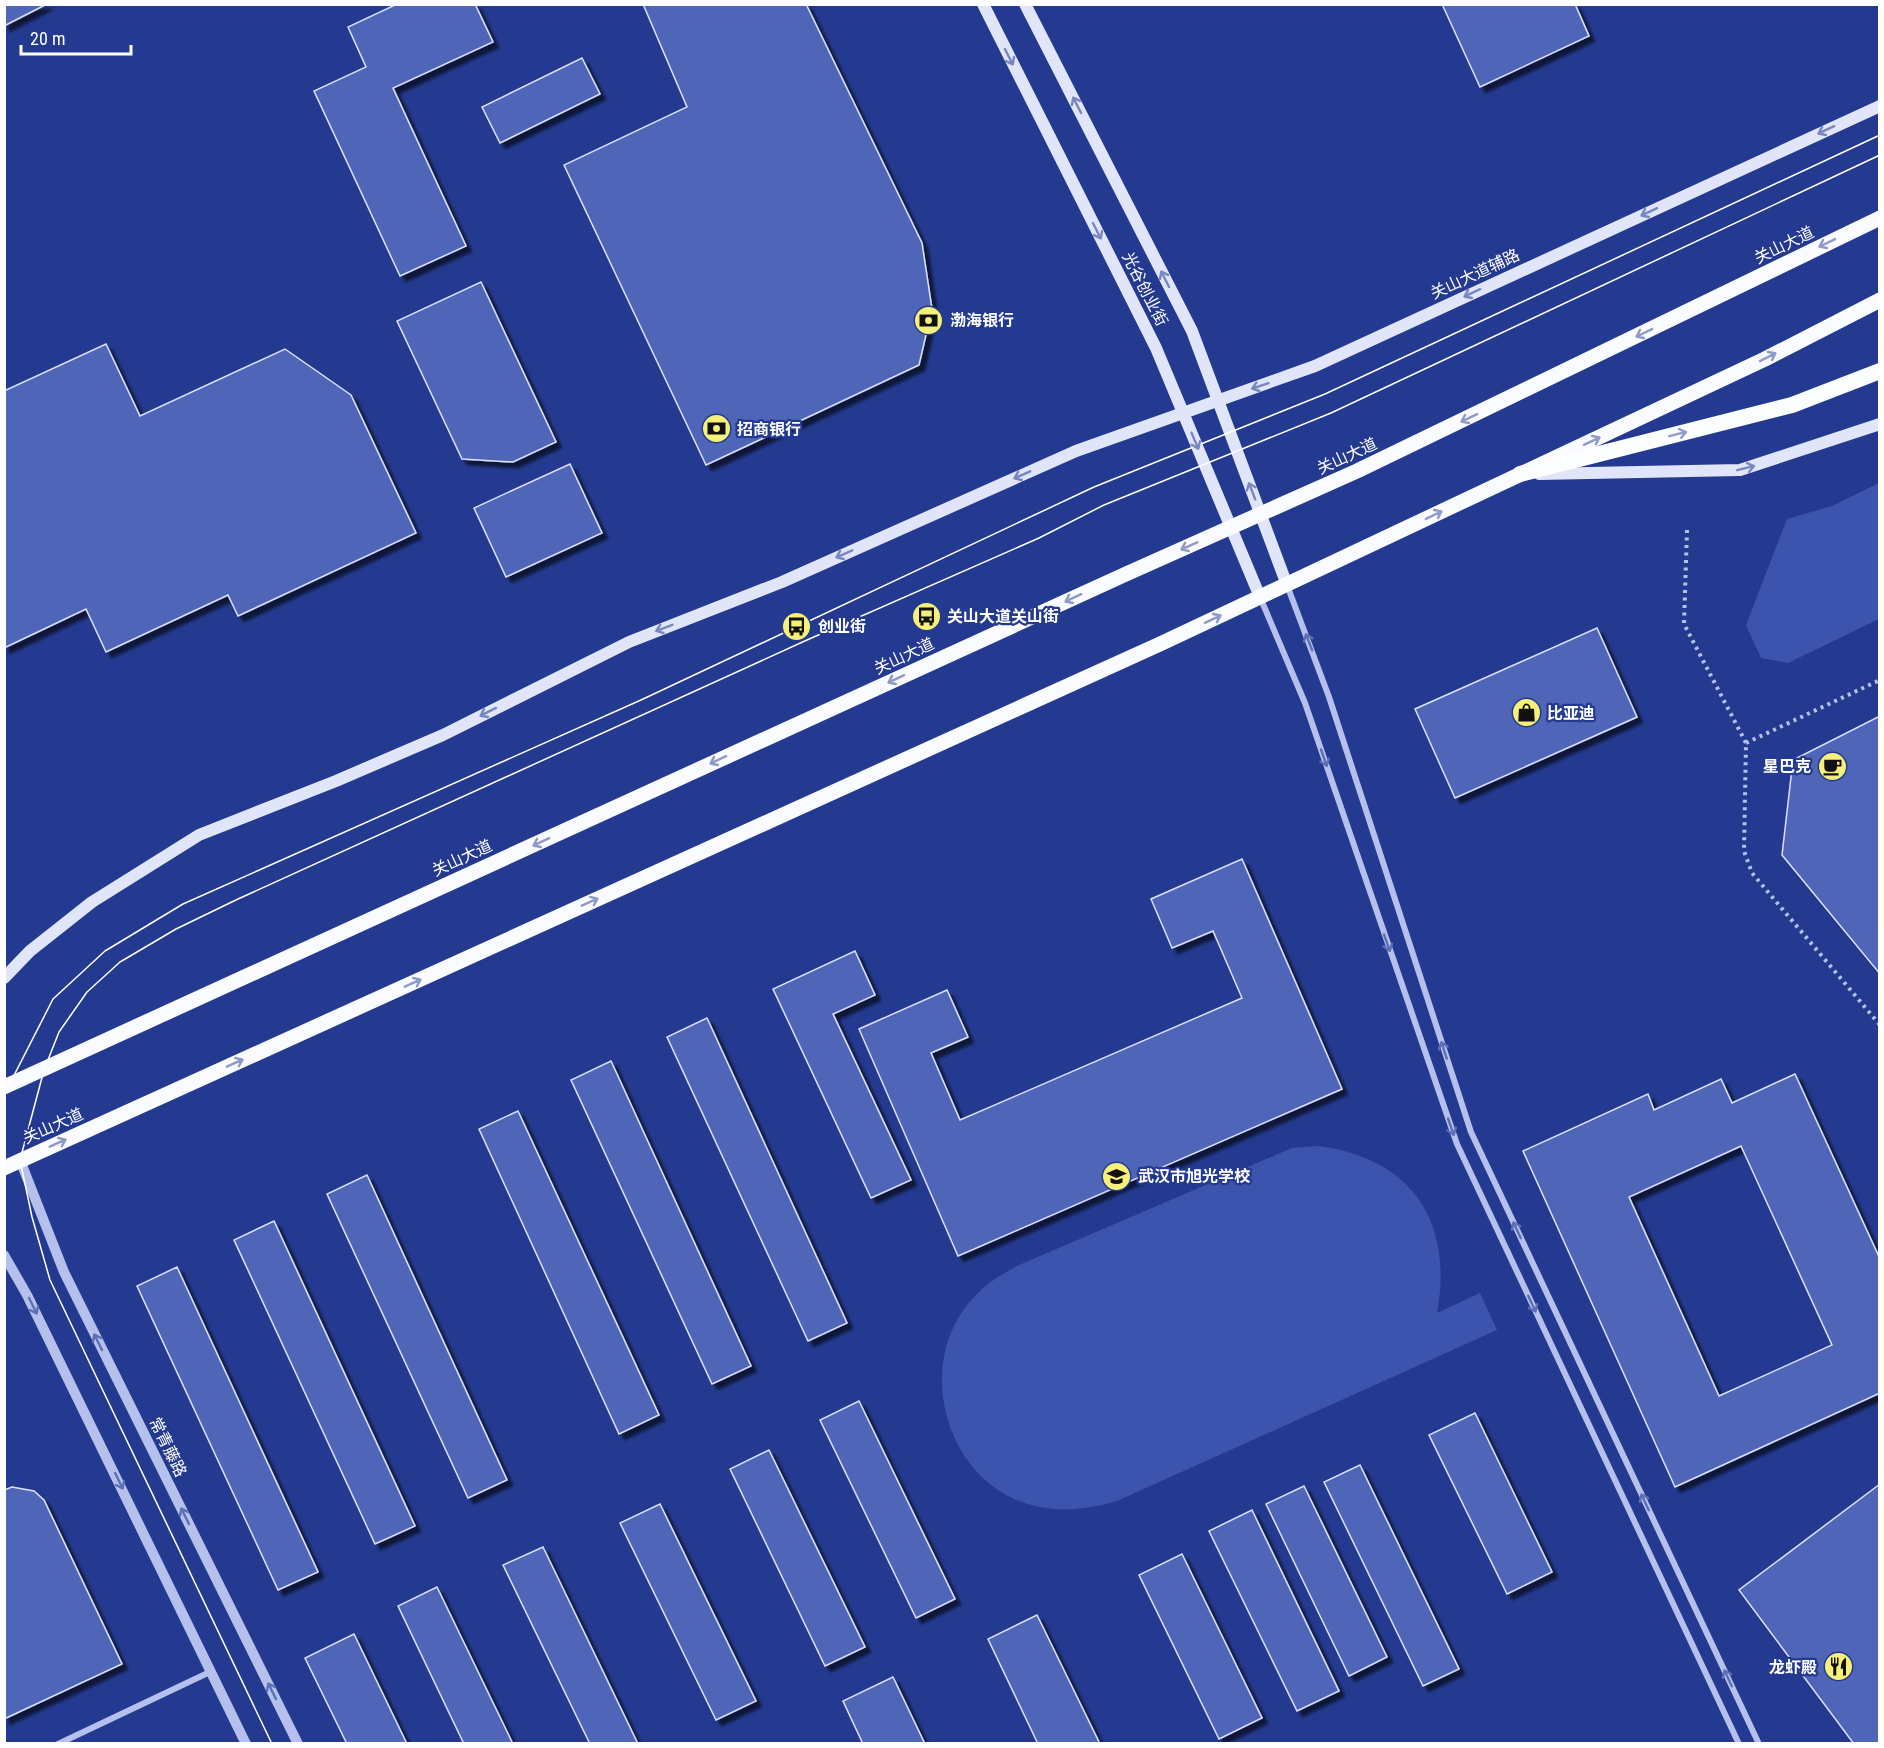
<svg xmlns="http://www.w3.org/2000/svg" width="1884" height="1748" font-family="'Roboto Condensed','Noto Sans SC',sans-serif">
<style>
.green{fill:#3c54ae}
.building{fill:#5066b8;stroke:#dae0f9;stroke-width:1.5;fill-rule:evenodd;filter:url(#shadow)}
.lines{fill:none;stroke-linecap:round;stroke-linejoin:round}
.path{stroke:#b5c1ec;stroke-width:4;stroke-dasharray:3 4.5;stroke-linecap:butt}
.minor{stroke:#b5c1ec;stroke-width:6}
.tertiary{stroke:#b5c1ec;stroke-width:10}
.secondary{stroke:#e0e5f9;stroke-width:12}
.primary{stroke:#fafbff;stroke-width:15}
.trunk{stroke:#fcfdff;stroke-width:16}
.tram{stroke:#fff;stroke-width:1.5}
.oneway{stroke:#7987bf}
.oneway2{stroke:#8f9ac8}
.oneway3{stroke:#909cc8}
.oneway4{stroke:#5e70b5}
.labels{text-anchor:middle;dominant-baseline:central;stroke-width:4.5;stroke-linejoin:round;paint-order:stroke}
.street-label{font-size:16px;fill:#fff;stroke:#243a90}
.poi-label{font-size:16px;font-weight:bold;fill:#fff;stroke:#243a90;text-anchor:start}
</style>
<defs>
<filter id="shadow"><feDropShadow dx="5.5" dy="5.5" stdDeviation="1.5" flood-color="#0009"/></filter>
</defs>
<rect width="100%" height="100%" fill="#243a90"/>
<!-- green -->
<g class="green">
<polygon points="1879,483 1879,619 1788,663 1761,658 1746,625 1787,519 1832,506"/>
<path d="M 1318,1146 C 1412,1158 1454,1222 1437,1313 L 1480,1293 L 1497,1330 L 1117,1501 C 1082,1511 1048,1514 1014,1499 C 938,1464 916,1352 978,1293 C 990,1281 1004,1273 1019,1265 L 1292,1148 Z"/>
</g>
<!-- building -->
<g class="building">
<polygon points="4,4 47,4 4,26"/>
<polygon points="397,4 475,4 493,42 393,88 466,246 400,276 314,91 366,67 348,27"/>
<polygon points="643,4 806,4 922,243 932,309 919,365 706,465 564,165 687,107"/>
<polygon points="1442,4 1575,4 1589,36 1480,87"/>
<polygon points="582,58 600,94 500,143 482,107"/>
<polygon points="481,282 556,442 513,462 462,459 397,321"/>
<polygon points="106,344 140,416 285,349 351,395 416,533 238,616 228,595 106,652 86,609 4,648 4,391"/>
<polygon points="570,464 602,533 506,577 474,508"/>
<polygon points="1597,628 1637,717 1455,798 1415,709"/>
<polygon points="1880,716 1880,974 1782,855 1793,760"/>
<polygon points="1242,859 1342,1089 958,1256 859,1029 947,990 968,1037 931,1053 960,1120 1242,998 1213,931 1172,948 1151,899"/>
<polygon points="855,951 875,995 833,1014 911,1180 871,1198 773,989"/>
<polygon points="707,1018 847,1323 808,1341 667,1037"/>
<polygon points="611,1061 751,1366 712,1384 571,1080"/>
<path d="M 1795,1074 L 1880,1259 L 1880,1393 L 1675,1487 L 1523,1151 L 1648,1094 L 1654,1110 L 1721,1079 L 1732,1103 ZM 1741,1146 L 1832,1345 L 1719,1396 L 1629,1197 Z"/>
<polygon points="518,1111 659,1415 619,1434 479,1129"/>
<polygon points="367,1175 507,1480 468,1498 327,1194"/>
<polygon points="274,1221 415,1526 375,1544 234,1240"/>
<polygon points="177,1267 318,1572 278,1590 137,1286"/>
<polygon points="859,1401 955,1599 916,1618 820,1420"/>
<polygon points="1475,1413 1552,1572 1507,1594 1429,1435"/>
<polygon points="769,1450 865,1647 825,1666 730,1469"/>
<polygon points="1360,1465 1459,1669 1423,1686 1324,1482"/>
<polygon points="1880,1484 1880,1743 1854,1744 1739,1590"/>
<polygon points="1304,1486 1387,1657 1349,1676 1266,1504"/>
<polygon points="12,1487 34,1491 44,1500 122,1664 4,1719 4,1490"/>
<polygon points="660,1504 756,1701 716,1720 620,1523"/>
<polygon points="1252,1510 1339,1691 1297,1711 1209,1531"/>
<polygon points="543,1547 638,1744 590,1744 503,1565"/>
<polygon points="1182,1554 1262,1718 1219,1739 1139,1575"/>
<polygon points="437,1587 513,1744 464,1744 398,1606"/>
<polygon points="1037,1615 1100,1744 1038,1744 988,1639"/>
<polygon points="354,1634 407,1744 347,1744 305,1658"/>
<polygon points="893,1677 925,1744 863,1744 843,1701"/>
</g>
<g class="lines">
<!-- path -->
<g class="path">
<polyline points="1687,530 1684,624 1746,743 1744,851 1752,873 1880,1025"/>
<polyline points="1746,743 1880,680"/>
</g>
<!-- minor -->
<g class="minor">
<polyline points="1287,585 1329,697 1471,1132 1759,1744"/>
<polyline points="1260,597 1305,703 1457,1144 1739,1744"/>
<polyline points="58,1744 212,1671"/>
</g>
<!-- tertiary -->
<g class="tertiary">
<polyline points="20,1160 64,1272 298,1744"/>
<polyline points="4,1255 27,1295 246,1744"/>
</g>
<!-- secondary -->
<g class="secondary">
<polyline points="983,4 1156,348 1260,597"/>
<polyline points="1025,4 1192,331 1287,585"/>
<polyline points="1539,474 1740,470 1880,424"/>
<polyline points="4,978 30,951 92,902 199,835 336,781 443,735 629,642 782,582 1076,451 1315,366 1880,106"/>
</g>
<!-- primary -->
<g class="primary">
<polyline points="4,1087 1126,574 1357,471 1880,218"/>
<polyline points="4,1168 1160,644 1765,359 1880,300"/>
</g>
<!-- trunk -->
<polyline class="trunk" points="1520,474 1792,405 1880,371"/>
<!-- tram -->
<g class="tram">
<polyline points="4,1095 53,999 105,951 183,904 641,700 1094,487 1325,394 1880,135"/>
<polyline points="272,1744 50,1280 32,1217 20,1160 44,1070 59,1032 87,992 120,962 176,929 238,899 807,640 1039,538 1104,505 1331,413 1880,155"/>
</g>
</g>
<!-- one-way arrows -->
<defs><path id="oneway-shaft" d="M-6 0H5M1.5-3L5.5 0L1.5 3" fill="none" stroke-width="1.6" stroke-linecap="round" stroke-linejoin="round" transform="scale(1.5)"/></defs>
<g class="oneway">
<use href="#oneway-shaft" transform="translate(1009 57) rotate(63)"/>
<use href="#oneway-shaft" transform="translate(1077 105) rotate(-117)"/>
<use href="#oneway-shaft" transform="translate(1826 130) rotate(155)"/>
<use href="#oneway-shaft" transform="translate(1649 212) rotate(155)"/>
<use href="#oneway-shaft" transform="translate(1097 231) rotate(63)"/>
<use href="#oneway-shaft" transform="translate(1165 279) rotate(-117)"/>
<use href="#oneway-shaft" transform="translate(1472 293) rotate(155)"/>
<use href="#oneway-shaft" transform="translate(1260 386) rotate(161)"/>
<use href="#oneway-shaft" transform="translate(1195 441) rotate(67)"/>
<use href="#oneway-shaft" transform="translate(1746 468) rotate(-14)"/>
<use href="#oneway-shaft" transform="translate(1022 475) rotate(156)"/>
<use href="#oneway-shaft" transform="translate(1252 491) rotate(-111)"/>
<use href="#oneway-shaft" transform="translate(844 554) rotate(156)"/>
<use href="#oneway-shaft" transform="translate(664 628) rotate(159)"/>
<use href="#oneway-shaft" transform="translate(488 712) rotate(153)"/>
</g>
<g class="oneway2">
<use href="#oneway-shaft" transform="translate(1827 243) rotate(154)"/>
<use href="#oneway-shaft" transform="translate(1644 333) rotate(154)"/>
<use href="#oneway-shaft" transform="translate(1768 357) rotate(-27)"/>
<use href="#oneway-shaft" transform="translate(1469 418) rotate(154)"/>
<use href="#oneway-shaft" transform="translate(1592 441) rotate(-25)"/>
<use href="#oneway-shaft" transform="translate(1434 515) rotate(-26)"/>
<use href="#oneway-shaft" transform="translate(1189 546) rotate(156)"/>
<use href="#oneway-shaft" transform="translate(1073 598) rotate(155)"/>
<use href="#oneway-shaft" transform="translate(1213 619) rotate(-25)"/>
<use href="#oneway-shaft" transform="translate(896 679) rotate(155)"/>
<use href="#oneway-shaft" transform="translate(718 760) rotate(155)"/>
<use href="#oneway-shaft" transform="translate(541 842) rotate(155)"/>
<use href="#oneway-shaft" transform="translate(590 902) rotate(-24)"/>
<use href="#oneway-shaft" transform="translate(413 983) rotate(-24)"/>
<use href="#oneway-shaft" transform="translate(235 1063) rotate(-24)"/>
<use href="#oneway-shaft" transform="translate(58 1143) rotate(-24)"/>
</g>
<use class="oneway3" href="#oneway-shaft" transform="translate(1678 434) rotate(-14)"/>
<g class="oneway4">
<use href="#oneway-shaft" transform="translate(1309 642) rotate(-111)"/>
<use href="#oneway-shaft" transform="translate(1324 758) rotate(71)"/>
<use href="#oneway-shaft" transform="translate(1387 943) rotate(71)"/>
<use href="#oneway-shaft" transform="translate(1444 1050) rotate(-108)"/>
<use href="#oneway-shaft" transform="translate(1451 1127) rotate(71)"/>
<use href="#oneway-shaft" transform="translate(1517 1230) rotate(-115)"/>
<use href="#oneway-shaft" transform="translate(1532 1304) rotate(65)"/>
<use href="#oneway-shaft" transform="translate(33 1306) rotate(64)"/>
<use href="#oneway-shaft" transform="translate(98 1342) rotate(-116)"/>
<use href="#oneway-shaft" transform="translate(119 1481) rotate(64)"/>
<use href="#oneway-shaft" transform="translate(1645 1502) rotate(-115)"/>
<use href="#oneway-shaft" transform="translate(185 1516) rotate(-116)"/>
<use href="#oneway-shaft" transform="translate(1728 1678) rotate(-115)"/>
<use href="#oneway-shaft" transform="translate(272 1691) rotate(-116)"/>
</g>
<!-- icons -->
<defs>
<symbol id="bank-disc" viewBox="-11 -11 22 22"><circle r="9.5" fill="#f7f078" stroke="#243a90"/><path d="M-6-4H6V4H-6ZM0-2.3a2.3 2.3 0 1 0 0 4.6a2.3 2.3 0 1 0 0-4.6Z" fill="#111"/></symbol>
<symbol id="bus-disc" viewBox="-11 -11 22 22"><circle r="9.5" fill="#f7f078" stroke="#243a90"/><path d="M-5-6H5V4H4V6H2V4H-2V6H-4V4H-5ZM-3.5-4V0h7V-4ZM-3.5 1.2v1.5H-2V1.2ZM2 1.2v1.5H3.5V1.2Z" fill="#111"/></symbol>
<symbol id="shop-disc" viewBox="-11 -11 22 22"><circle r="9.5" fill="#f7f078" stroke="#243a90"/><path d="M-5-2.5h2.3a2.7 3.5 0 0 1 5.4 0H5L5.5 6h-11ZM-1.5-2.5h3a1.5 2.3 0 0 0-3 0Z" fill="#111"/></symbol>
<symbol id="cafe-disc" viewBox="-11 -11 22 22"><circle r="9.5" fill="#f7f078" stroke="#243a90"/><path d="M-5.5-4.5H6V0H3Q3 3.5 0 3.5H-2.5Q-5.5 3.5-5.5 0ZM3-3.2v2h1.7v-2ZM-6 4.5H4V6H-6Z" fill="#111"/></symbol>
<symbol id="school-disc" viewBox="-11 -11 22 22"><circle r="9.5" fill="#f7f078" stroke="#243a90"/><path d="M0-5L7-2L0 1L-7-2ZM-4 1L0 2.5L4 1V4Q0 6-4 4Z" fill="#111"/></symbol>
<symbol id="restaurant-disc" viewBox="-11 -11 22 22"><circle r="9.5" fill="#f7f078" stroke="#243a90"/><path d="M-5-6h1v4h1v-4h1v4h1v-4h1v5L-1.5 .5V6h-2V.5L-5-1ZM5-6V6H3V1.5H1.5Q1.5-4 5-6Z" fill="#111"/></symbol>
</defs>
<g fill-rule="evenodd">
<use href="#bank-disc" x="912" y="304" width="33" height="33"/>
<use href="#bank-disc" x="700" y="412" width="33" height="33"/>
<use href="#bus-disc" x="910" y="600" width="33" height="33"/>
<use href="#bus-disc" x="780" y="610" width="33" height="33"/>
<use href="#shop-disc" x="1510" y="696" width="33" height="33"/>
<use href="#cafe-disc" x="1816" y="750" width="33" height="33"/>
<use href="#school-disc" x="1100" y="1160" width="33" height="33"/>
<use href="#restaurant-disc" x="1822" y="1650" width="33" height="33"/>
</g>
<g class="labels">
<!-- street labels -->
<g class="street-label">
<text transform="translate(1784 245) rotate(-26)">关山大道</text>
<text transform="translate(1475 274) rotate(-25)">关山大道辅路</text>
<text transform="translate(1145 289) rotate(63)">光谷创业街</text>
<text transform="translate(1347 456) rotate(-25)">关山大道</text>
<text transform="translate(904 656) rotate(-25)">关山大道</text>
<text transform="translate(462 858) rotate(-25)">关山大道</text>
<text transform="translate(53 1126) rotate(-24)">关山大道</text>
<text transform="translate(168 1447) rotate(64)">常青藤路</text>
</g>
<!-- poi labels -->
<g class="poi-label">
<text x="950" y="320">渤海银行</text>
<text x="737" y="429">招商银行</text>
<text x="947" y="616">关山大道关山街</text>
<text x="818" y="626">创业街</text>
<text x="1547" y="713">比亚迪</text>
<text x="1811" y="766" text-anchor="end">星巴克</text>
<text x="1138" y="1176">武汉市旭光学校</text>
<text x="1817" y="1667" text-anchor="end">龙虾殿</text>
</g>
</g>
<!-- border -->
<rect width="1884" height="1748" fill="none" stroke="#ffffff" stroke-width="12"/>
<!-- scale -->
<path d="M21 45v9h110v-9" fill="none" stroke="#ffffff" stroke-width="3"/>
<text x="30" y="45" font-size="18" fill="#ffffff" stroke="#243a90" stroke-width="4.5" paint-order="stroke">20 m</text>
</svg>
